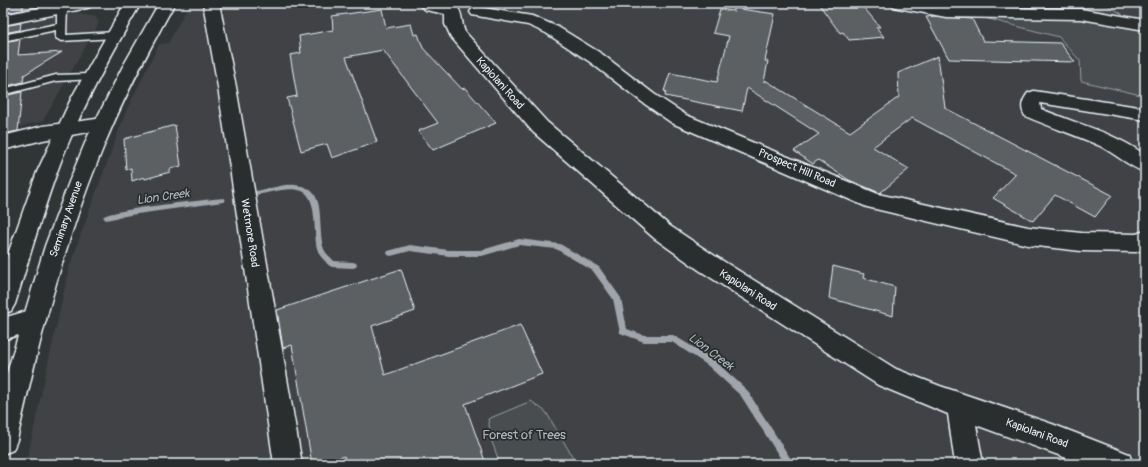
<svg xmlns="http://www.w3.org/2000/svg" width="1148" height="467" font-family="Pangolin,sans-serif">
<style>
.built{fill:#3f4244}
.green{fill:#494d4f;stroke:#989fa4}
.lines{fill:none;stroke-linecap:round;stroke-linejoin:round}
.stream{fill:#9fa5aa;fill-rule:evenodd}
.building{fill:#5c6063;stroke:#e8f1f8}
.lane-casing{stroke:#e8f1f8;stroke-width:3}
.street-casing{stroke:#e8f1f8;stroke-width:3}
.secondary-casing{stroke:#e8f1f8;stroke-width:3}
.lane{fill:#2a2d2e;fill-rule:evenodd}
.street{fill:#2a2d2e;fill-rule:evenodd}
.secondary{fill:#2a2d2e;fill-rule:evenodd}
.labels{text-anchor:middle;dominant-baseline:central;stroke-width:3.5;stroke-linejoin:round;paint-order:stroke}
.street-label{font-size:11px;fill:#e8f1f8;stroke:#2a2d2e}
.water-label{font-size:12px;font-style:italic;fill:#b1b8be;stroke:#2a2d2e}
.near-park-label{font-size:13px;fill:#b0b8bd;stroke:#2a2d2e}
</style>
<rect width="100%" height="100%" fill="#323536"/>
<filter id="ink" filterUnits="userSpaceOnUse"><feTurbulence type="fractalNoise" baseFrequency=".025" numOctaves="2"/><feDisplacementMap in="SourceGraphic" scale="8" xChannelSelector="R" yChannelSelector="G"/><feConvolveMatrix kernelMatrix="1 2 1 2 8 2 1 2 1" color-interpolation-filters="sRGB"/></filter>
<g filter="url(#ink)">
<!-- built -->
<g class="built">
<polygon points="3,3 82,3 79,14 96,17 99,23 43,121 3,131"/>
<polygon points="190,3 1145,3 1145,464 26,464 69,268 91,206 126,111 159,44 168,43"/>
</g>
<!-- green -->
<g class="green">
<polygon points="926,3 1104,3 1145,28 1145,96 1081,81 1080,61 1059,37"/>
<polygon points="531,401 546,412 577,464 500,464 492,442 488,419"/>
</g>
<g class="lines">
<!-- stream -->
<g class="stream">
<path d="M 285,185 C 332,182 315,220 324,249 C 326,254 331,257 334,261 L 353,262 L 356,263 L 357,265 L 356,267 L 353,268 L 332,267 C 329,266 327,264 325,261 C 322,258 319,255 318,251 C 312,237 319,197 302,191 C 288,186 270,193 256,195 L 253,193 L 256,191 Z"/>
<path d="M 223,198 L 226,200 L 223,202 L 130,215 L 106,220 L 103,217 C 110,209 206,200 223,198 Z"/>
<polygon points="519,239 560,244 599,267 621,298 627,329 644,335 673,335 713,359 747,390 794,464 784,464 741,396 707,365 672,342 644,342 620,333 613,299 593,271 556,249 519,245 482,256 449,256 410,251 391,256 388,255 387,253 388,251 410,245 449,250 482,250"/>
</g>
</g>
<!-- building -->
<g class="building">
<polygon points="3,3 23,3 23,10 3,13"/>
<polygon points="818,3 860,3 880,27 876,27 884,37 849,40 843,32 840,33"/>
<polygon points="734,8 775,14 765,61 768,61 764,82 765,80 850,132 899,97 898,73 938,56 945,108 1112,195 1095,217 1055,195 1033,221 993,198 1016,174 912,118 873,147 909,169 880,193 849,180 818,160 813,164 794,151 819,134 747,88 742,111 665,96 666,91 664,91 670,73 717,82 729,36 713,33 720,9 734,11"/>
<polygon points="382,9 386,28 411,24 414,35 418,34 423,48 462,89 465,88 496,123 433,150 418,131 438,123 383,50 346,57 377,142 332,158 327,144 301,151 287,98 297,96 290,55 301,53 299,36 333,30 332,16"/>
<polygon points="935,16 972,19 983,41 1060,43 1075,62 949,59 926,17"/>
<polygon points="21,23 20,30 3,33 3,26"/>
<polygon points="20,39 18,55 62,52 24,75 23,82 3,87 3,42"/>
<polygon points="22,92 18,131 3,134 3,96"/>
<polygon points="175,125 181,166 170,169 170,172 145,179 144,177 132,181 131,168 126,170 124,139"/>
<polygon points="833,266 864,274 863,278 895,287 893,316 829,298"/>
<polygon points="401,269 415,311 372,326 385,375 520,325 542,374 465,404 486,464 346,464 344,456 324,464 312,464 292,345 283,348 277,310"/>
</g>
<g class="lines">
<defs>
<g id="lane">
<polygon points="62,5 67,8 66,35 115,32 120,35 115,38 61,41 56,38 56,30 3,41 3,35 57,24 57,8"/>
<polygon points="90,74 95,77 94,79 56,81 3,95 3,89 56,75"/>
</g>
<g id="street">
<polygon points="203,3 219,3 236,87 302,464 274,464 218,87"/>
<path d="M 417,3 L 436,3 L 457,7 C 463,13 461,24 465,32 L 547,122 L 670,226 L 715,256 L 896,369 L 940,386 L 1052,424 L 1119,450 L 1129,454 L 1133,464 L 1083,464 L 976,425 L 983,464 L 955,464 L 948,414 L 878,385 L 699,270 L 654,238 L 533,132 L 451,37 L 445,24 L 445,14 L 426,10 Z"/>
<polygon points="890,3 923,3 946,7 1081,9 1145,20 1145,30 1081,19 946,17 898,8 893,6"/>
<polygon points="478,7 532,16 558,27 602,54 654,94 686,115 878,194 1028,227 1081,233 1136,234 1145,231 1145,249 1136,252 1081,251 1028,245 867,207 672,123 642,102 590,62 546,33 528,25 472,15 470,12 472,9"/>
<path d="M 1034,91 L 1145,108 L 1145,120 L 1040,103 L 1041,109 C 1076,124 1114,132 1145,155 L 1145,172 C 1131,168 1114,153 1100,146 C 1076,135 1050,127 1025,116 C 1020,107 1022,101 1028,93 Z"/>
<polygon points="104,118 111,120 113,124 111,128 43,140 3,150 3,136 43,126"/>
<polygon points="34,309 43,313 46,320 43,327 3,340 3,318"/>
</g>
<g id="secondary">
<polygon points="64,3 95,3 92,6 87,8 3,25 3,15"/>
<path d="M 125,3 L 141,3 C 113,51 86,100 65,151 C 45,201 31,253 15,304 L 11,311 L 3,314 L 3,268 L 37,172 L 72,97 Z"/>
<path d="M 159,3 L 175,3 C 147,53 120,104 99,158 C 62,249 38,345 17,440 L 13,450 L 3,454 L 3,386 L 45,246 L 69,182 L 88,136 L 122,68 Z"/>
</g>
</defs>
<!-- lane casing -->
<use href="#lane" class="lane-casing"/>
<!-- street casing -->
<use href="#street" class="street-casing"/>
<!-- secondary casing -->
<use href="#secondary" class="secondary-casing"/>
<!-- lane -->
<use href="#lane" class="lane"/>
<!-- street -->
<use href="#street" class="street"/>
<!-- secondary -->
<use href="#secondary" class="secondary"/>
</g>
</g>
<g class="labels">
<!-- street labels -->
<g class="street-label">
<text transform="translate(500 83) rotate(48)">Kapiolani Road</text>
<text transform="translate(797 168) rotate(23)">Prospect Hill Road</text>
<text transform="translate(66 219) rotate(-71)">Seminary Avenue</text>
<text transform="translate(250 233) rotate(81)">Wetmore Road</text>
<text transform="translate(748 290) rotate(33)">Kapiolani Road</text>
<text transform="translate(1037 433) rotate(20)">Kapiolani Road</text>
</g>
<!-- water labels -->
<g class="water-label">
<text transform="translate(163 197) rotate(-8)">Lion Creek</text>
<text transform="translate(711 352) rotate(37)">Lion Creek</text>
</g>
<!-- near-park labels -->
<g class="near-park-label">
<text x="524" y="435">Forest of Trees</text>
</g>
</g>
<!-- margin -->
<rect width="1148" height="467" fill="none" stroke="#2a2d2e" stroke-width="16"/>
<rect x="8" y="8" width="1132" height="451" fill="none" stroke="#e8f1f8" stroke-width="1.5" filter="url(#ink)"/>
</svg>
